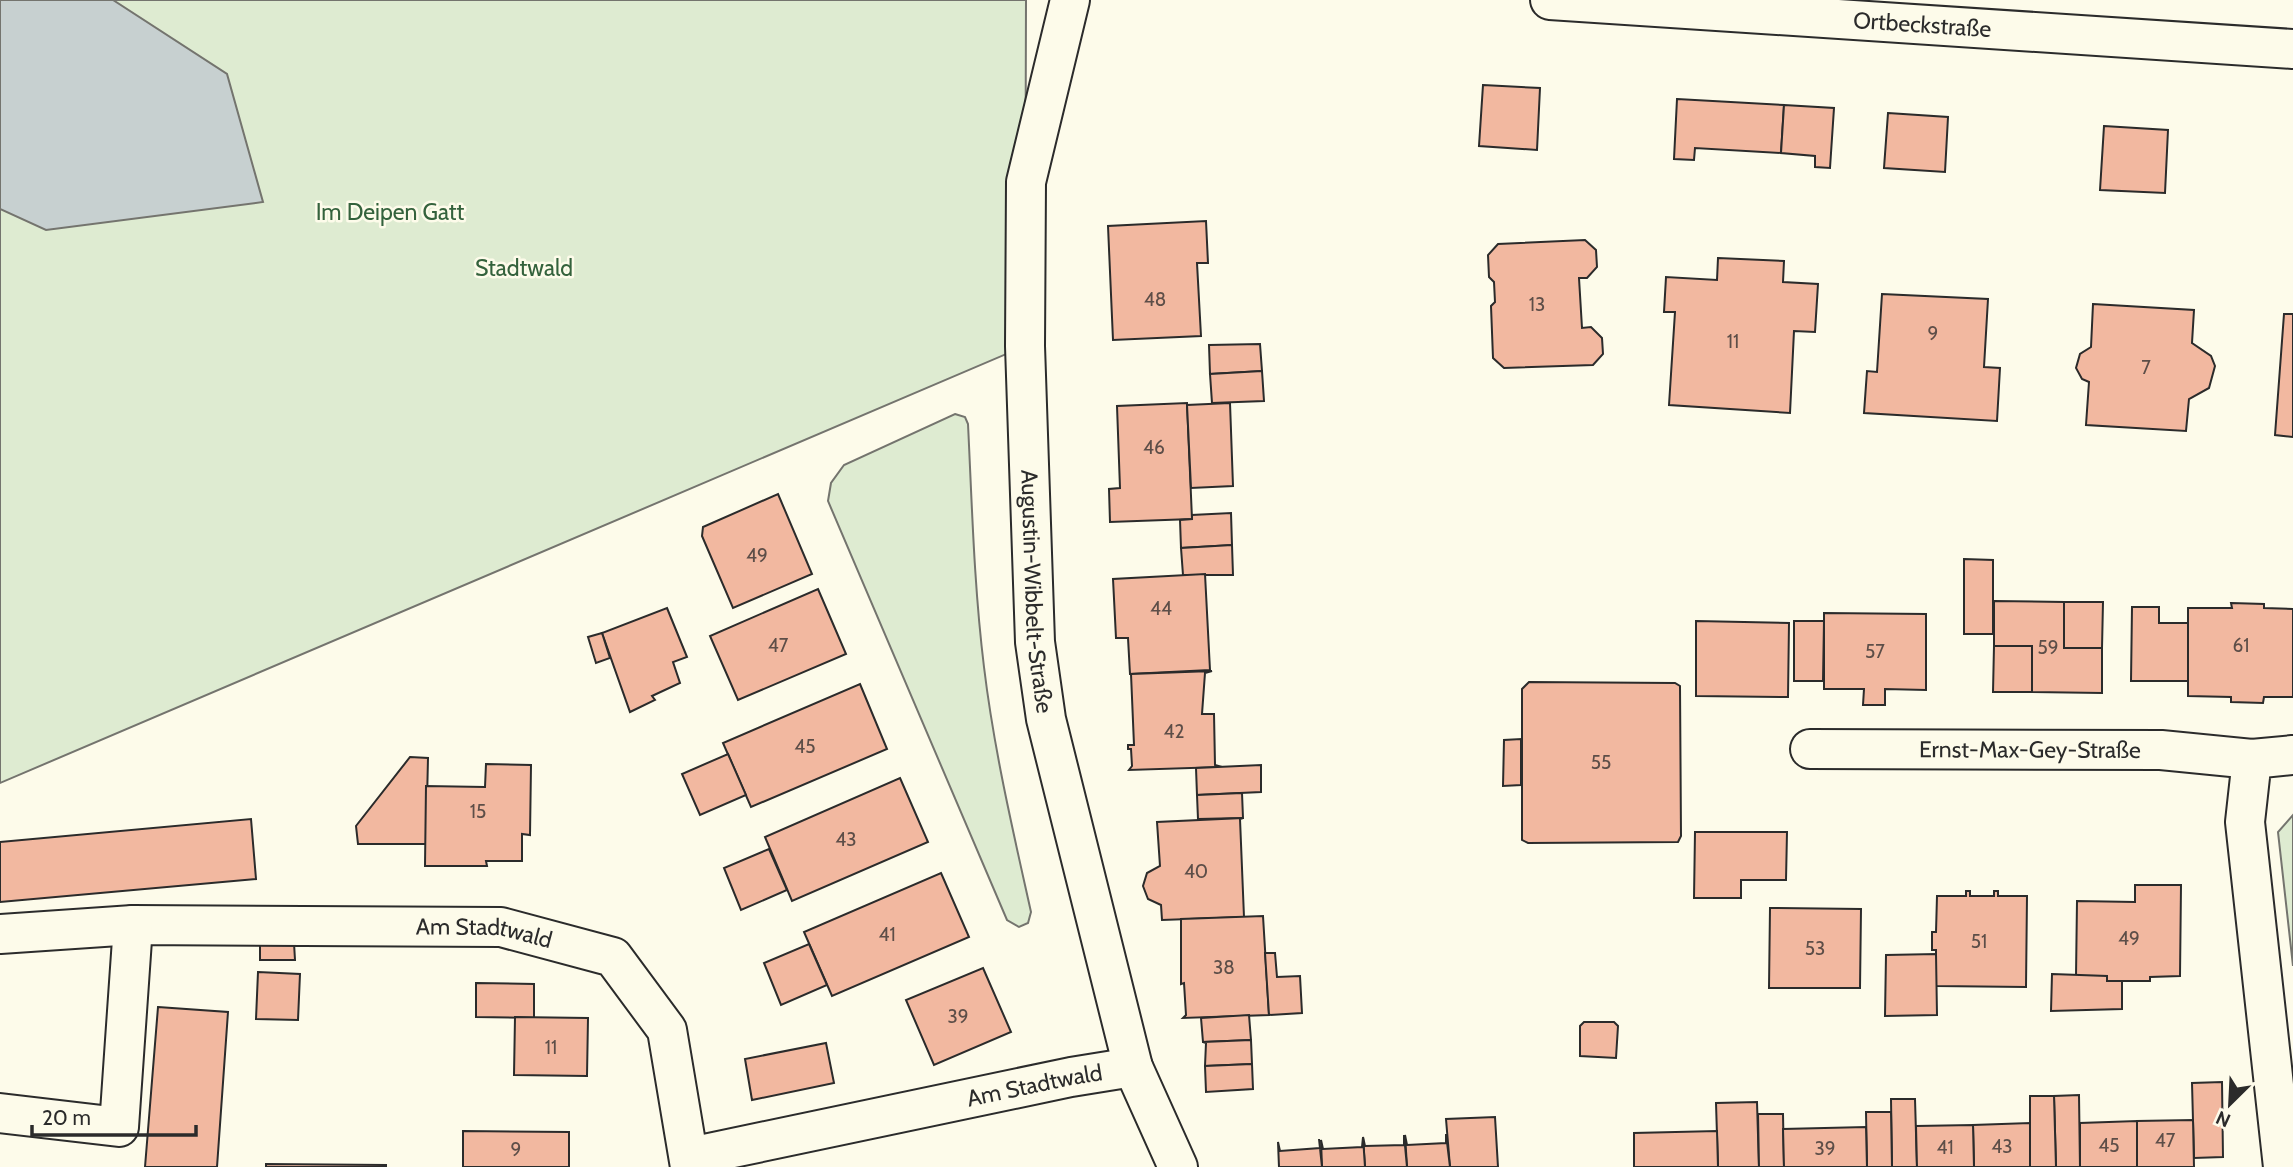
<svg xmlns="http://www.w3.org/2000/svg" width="2293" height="1167" font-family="Cabin,sans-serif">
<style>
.green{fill:#deebd1;stroke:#74746e;stroke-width:2}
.water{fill:#c7d0d0;stroke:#74746e;stroke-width:2}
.building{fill:#f2b8a0;stroke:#2b2b2b;stroke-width:2}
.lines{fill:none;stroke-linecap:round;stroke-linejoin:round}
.minor-casing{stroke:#2b2b2b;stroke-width:42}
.minor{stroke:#fdfbea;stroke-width:38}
.labels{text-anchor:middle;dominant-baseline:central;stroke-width:5;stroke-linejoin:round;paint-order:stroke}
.number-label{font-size:19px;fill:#5d4e48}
.street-label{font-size:23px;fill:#2b2b2b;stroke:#fdfbea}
.park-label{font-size:23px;fill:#34623c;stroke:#fdfbea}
</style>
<rect width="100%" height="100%" fill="#fdfbea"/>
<!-- green -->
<g class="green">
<polygon points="0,0 1026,0 1025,346 0,783"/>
<path d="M 955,414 L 965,417 L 968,424 C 972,505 974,586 984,667 C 994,750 1013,831 1031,912 L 1028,923 L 1019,927 L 1007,920 L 828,501 L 831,483 L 844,465 Z"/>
<polygon points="2293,815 2293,966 2278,832"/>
</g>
<!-- water -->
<polygon class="water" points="0,0 113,0 227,74 263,202 46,230 0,209"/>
<!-- building -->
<g class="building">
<polygon points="1483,85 1540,88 1537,150 1479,146"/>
<polygon points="1677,99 1784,105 1781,153 1695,148 1694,160 1674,159"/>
<polygon points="1784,105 1834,108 1830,168 1815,167 1815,156 1781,153"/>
<polygon points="1888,113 1948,117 1945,172 1884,168"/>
<polygon points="2104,126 2168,130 2165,193 2100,190"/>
<polygon points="1206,221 1208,263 1197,263 1201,336 1113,340 1108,226"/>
<polygon points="1585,240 1596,250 1597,267 1587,278 1579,278 1582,328 1591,327 1602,338 1603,354 1593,365 1504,368 1493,358 1491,306 1495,302 1494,282 1489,277 1488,255 1498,244"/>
<polygon points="1718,258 1784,261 1783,282 1818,284 1815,332 1794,331 1790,413 1669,405 1675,312 1664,312 1666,277 1717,280"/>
<polygon points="1882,294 1988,299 1984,367 2000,368 1997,421 1864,413 1867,371 1877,372"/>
<polygon points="2093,304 2194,310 2192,343 2211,356 2215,366 2209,388 2189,399 2186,431 2086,425 2089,382 2082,379 2076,368 2080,354 2091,347"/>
<polygon points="2284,314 2293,314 2293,437 2275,435"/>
<polygon points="1260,344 1262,371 1210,374 1209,345"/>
<polygon points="1262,371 1264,401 1212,403 1210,374"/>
<polygon points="1187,403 1192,519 1110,522 1109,489 1120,488 1117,406"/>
<polygon points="1230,403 1233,486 1191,488 1187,405"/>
<polygon points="778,494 812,574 733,608 702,536 703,527"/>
<polygon points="1231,513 1232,545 1181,548 1180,520 1192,519 1192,515"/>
<polygon points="1232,545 1233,575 1183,575 1181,548"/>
<polygon points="1964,559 1993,560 1993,634 1964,634"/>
<polygon points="1205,574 1210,670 1130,674 1128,638 1116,638 1113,579"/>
<polygon points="818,589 846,654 738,700 710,636"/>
<polygon points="1994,601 2064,602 2064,648 2102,648 2102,693 2032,692 2032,646 1994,646"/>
<polygon points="2064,602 2103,602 2102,648 2064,648"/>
<polygon points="2231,603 2264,604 2264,608 2293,609 2293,697 2264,697 2263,703 2231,702 2231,697 2188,696 2188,608 2232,608"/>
<polygon points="2132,607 2159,607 2159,623 2188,623 2188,681 2131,681"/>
<polygon points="667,608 687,657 673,662 680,683 652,696 655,700 630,712 602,633"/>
<polygon points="1824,613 1926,614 1926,690 1885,689 1885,705 1863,705 1864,689 1824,689"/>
<polygon points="1696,621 1789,623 1788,697 1696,696"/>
<polygon points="1794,621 1824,621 1823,681 1794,681"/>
<polygon points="602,633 610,658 596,663 588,637"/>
<polygon points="1994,646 2032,646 2032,692 1993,692"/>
<polygon points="1212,671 1205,673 1202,714 1214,714 1215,765 1222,767 1129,770 1132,766 1131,749 1128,749 1128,745 1134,745 1131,674"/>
<polygon points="1529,682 1675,683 1680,686 1681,836 1678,842 1528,843 1522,840 1522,689"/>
<polygon points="860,684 887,749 751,807 723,743"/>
<polygon points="1521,739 1521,785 1503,786 1504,740"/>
<polygon points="728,754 746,795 700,815 682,774"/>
<polygon points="410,757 428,758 426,844 358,844 356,826"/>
<polygon points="486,764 531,765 530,835 522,834 522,861 486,861 487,866 425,866 426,786 485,787"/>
<polygon points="1261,765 1261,792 1197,795 1196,768"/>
<polygon points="900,778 928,842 792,901 765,837"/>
<polygon points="1242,793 1243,818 1198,819 1197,795"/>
<polygon points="1243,818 1240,819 1244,917 1162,920 1161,905 1148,899 1143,886 1147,873 1160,866 1157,822"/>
<polygon points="251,819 256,879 0,902 0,842"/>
<polygon points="1695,832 1787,832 1786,880 1741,880 1741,898 1694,898"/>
<polygon points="769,849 787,890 741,910 724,868"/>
<polygon points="941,873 969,937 832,996 804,932"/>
<polygon points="2135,885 2181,885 2180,976 2150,977 2150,981 2107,981 2107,976 2076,976 2077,901 2135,902"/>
<polygon points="1966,891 1970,891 1970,896 1994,896 1994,891 1998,891 1998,896 2027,896 2026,987 1936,986 1936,950 1932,950 1932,932 1936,932 1937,896 1966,896"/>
<polygon points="1770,908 1861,909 1860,988 1769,988"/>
<polygon points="1263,916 1269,1015 1183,1018 1186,1015 1184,983 1181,984 1181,919"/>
<polygon points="294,943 295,960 260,960 260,944"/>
<polygon points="809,944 827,985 781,1005 764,963"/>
<polygon points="1265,953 1275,953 1277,977 1300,976 1302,1013 1269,1015"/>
<polygon points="1936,954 1937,1015 1885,1016 1886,955"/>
<polygon points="983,968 1011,1032 934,1065 906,1000"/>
<polygon points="258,972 300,974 298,1020 256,1019"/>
<polygon points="2052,974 2107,976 2107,981 2122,981 2122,1009 2051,1011"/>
<polygon points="476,983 534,984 534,1018 476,1017"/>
<polygon points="158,1007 228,1012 217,1167 145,1167"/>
<polygon points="1249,1015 1251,1040 1203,1042 1201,1018"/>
<polygon points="515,1017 588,1018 587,1076 514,1075"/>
<polygon points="1584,1022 1614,1022 1618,1026 1616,1058 1580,1056 1580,1026"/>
<polygon points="1251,1040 1252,1064 1205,1066 1206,1043 1203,1042"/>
<polygon points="826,1043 834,1083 752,1100 745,1059"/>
<polygon points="1252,1064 1253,1089 1206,1092 1205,1066"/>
<polygon points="2222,1082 2223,1157 2194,1158 2192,1083"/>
<polygon points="2079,1095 2080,1167 2056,1167 2054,1096"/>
<polygon points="2030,1096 2054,1096 2056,1167 2030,1167"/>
<polygon points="1891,1099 1915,1099 1917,1167 1892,1167"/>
<polygon points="1757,1102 1759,1167 1718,1167 1716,1103"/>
<polygon points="1866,1112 1891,1112 1892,1167 1867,1167"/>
<polygon points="1758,1114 1783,1114 1784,1167 1759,1167"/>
<polygon points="1495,1117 1498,1167 1450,1167 1446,1119"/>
<polygon points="2193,1120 2194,1167 2137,1167 2137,1121"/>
<polygon points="2137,1121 2137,1167 2080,1167 2080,1123"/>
<polygon points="2030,1123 2030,1167 1974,1167 1973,1125"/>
<polygon points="1973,1125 1974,1167 1917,1167 1916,1126"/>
<polygon points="1866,1127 1867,1167 1784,1167 1783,1129"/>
<polygon points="463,1131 569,1132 569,1167 463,1167"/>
<polygon points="1717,1131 1718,1167 1634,1167 1634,1133"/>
<polygon points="1446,1134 1450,1167 1407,1167 1405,1135 1407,1145 1446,1143"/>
<polygon points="1404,1135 1407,1167 1365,1167 1363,1137 1365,1146 1404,1145"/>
<polygon points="1363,1137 1365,1167 1322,1167 1321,1140 1323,1149 1362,1147"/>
<polygon points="1319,1139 1322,1167 1279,1167 1278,1142 1280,1151 1320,1148"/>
<polygon points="266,1164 386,1165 386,1167 266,1167"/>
</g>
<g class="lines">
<defs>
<g id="minor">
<path id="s1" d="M 1070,0 L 1026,182 L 1025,346 L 1035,642 L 1046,719 L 1133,1067 L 1178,1167"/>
<path id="s2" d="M 1550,0 L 2293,49"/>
<path id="s3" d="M 1810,749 L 2161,750 L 2252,759"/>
<path id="s4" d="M 0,934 L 133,925 L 501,927 L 613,957 L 667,1030 L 690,1167"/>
<polyline points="0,1113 119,1127 133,925"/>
<path id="s5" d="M 690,1157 L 1071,1077 L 1133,1067"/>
<polyline points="2283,1167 2245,822 2252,759 2293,755"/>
</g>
</defs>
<!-- minor casing -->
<use href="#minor" class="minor-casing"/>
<!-- minor -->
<use href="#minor" class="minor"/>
</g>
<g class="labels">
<!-- number labels -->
<g class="number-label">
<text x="1155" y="299">48</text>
<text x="1537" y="304">13</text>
<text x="1933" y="333">9</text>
<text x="1733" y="341">11</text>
<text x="2146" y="367">7</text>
<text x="1154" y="447">46</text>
<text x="757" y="555">49</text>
<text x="1161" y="608">44</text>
<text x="778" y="645">47</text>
<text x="2241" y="645">61</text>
<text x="2048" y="647">59</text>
<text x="1875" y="651">57</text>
<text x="1174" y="731">42</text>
<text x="805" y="746">45</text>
<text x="1601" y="762">55</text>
<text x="478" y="811">15</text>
<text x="846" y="839">43</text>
<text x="1196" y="871">40</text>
<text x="887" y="934">41</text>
<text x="2129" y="938">49</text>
<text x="1979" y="941">51</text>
<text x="1815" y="948">53</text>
<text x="1224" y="967">38</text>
<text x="958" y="1016">39</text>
<text x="551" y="1047">11</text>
<text x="2165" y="1140">47</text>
<text x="2109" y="1145">45</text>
<text x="2002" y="1146">43</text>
<text x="1945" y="1147">41</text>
<text x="1825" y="1148">39</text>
<text x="516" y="1149">9</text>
</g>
<!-- street labels -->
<g class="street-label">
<text stroke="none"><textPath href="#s2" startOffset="373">Ortbeckstraße</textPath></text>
<text stroke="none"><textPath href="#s1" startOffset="597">Augustin-Wibbelt-Straße</textPath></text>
<text stroke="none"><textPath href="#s3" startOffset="220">Ernst-Max-Gey-Straße</textPath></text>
<text stroke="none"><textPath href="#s4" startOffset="485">Am Stadtwald</textPath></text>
<text stroke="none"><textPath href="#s5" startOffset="352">Am Stadtwald</textPath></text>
</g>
<!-- park labels -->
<g class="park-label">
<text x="390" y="212">Im Deipen Gatt</text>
<text x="524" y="268">Stadtwald</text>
</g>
</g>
<!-- north arrow -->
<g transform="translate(2230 1104) rotate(204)" stroke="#fdfbea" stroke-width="5" paint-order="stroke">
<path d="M0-5L12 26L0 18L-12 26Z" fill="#2b2b2b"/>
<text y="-10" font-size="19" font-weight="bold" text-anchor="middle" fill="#2b2b2b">N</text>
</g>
<!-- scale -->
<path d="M32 1125v10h164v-10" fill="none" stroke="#2b2b2b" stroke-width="3.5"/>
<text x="42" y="1125" font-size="21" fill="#2b2b2b" stroke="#fdfbea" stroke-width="5" paint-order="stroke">20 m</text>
</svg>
